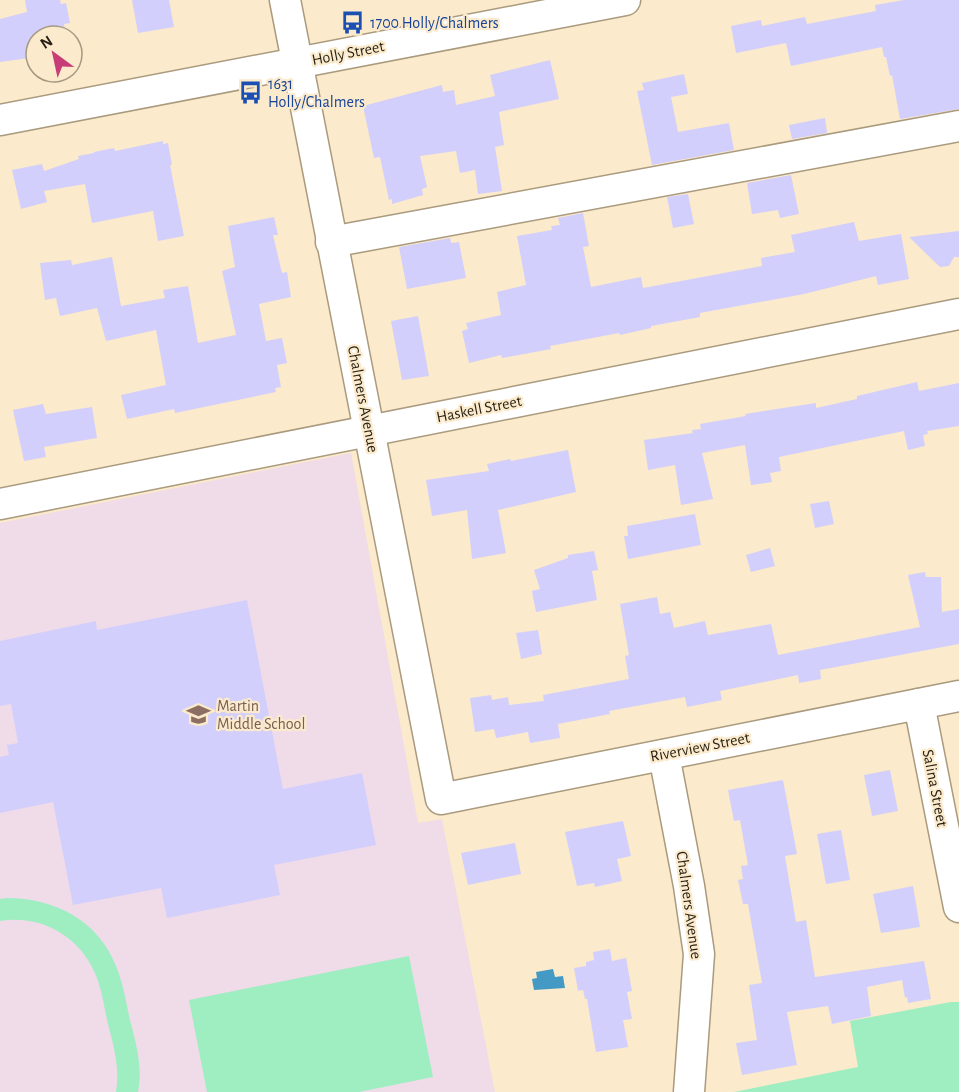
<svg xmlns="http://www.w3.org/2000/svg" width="959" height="1092" font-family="'Alegreya Sans',sans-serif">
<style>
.education{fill:#f0dbe9}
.green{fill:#9eeec2}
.water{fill:#449ac5}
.building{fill:#d3cffc}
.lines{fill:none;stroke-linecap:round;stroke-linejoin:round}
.minor-casing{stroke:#aa9a7e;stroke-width:33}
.minor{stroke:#fff;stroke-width:30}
.labels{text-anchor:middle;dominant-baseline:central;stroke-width:4.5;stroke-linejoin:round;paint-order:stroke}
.transit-label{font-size:16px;fill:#164399;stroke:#fbeacb;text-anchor:start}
.street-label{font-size:16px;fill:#251f14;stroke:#fbeacb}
.education-label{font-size:16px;fill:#785e54;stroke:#fbeacb;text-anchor:start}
</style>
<rect width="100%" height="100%" fill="#fbeacb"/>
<!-- education -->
<polygon class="education" points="351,453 418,823 442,819 495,1092 0,1092 0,523"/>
<!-- green -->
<g class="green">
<path d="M 7,898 C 54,898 98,920 116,966 C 123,983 126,1002 130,1020 C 136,1043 143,1067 138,1092 L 116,1092 C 120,1069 114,1047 108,1024 C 104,1007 102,988 94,971 C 78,935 39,914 0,921 L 0,899 Z"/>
<polygon points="409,956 433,1077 359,1092 207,1092 189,1000"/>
<polygon points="951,1002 959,1002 959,1092 734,1092 858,1067 850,1021"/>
</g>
<!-- water -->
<polygon class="water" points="553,969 555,977 563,976 565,988 534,990 532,979 537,978 536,972"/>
<!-- building -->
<g class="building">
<polygon points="25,0 60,0 61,4 66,3 70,23 64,24 66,36 36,36 36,57 0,62 0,19 27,12"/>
<polygon points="132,0 169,0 174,27 138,33"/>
<polygon points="904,0 959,0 959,109 900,119 892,75 890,76 886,57 884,57 882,47 791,66 786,43 736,53 731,26 761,20 762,26 805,17 807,24 876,11 875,5"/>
<polygon points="550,60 559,99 499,112 504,145 495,147 502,191 478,194 475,170 460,173 456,151 420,156 427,187 422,189 423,195 392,204 392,199 389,200 380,157 374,158 363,106 442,85 443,92 454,90 456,105 495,96 490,75"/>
<polygon points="684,74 688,94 671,97 678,132 729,123 734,150 652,165 637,91 644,90 642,83"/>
<polygon points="825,118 827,133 792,139 789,125"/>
<polygon points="163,141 163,144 168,143 172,165 170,165 184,236 158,241 153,211 92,223 85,184 44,191 47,202 21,209 12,170 42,164 44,171 79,159 78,156 94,153 94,152 114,148 115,151"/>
<polygon points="791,175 799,214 780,218 778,210 752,214 747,183"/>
<polygon points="688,194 694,224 673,228 667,197"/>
<polygon points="583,213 589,246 583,247 591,287 641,277 643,288 762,266 761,258 795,252 791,235 854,222 859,241 901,234 909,279 878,285 876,276 804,294 700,313 700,317 651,326 651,328 620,335 619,333 550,346 551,349 502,358 501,355 469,363 462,331 468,329 466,323 501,315 497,292 526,285 517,236 552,230 551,226 560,225 558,218"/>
<polygon points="274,217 278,235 273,235 282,273 287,272 291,297 259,304 266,341 282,338 287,363 277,365 281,387 275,388 276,392 175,413 174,409 127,419 121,395 166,385 156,330 106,341 97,308 60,316 56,298 45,300 40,263 71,260 72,265 112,257 121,306 165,298 163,290 188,286 198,343 236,335 222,271 235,267 228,226"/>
<polygon points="959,231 959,257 954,257 949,266 940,267 909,237"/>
<polygon points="450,238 451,243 459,242 466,278 407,289 399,247"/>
<polygon points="418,316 429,376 402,380 391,321"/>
<polygon points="917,382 919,391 959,383 959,426 927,431 928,434 923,435 925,446 908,450 904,431 779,457 781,471 770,473 772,482 751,485 745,445 702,453 713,499 681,505 675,465 648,470 644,440 693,433 692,430 701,429 700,424 746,416 745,414 816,403 816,408 857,399 857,396"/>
<polygon points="43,404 46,414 92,407 97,438 44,447 46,457 24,461 13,410"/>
<polygon points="568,450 576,492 498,510 506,553 472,559 467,510 432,516 426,480 489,471 487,464 510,459 511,461"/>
<polygon points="829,501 834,524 815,528 810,504"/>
<polygon points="695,514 701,545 628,559 624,536 628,536 627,526"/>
<polygon points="770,548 775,566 751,572 746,555"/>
<polygon points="594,551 598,570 592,571 597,600 536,612 532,591 540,589 534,570 568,558 568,555"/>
<polygon points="925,572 926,577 941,577 942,612 959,609 959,644 820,670 821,679 799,683 798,675 720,691 722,700 687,707 685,697 609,711 610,714 558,724 560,738 530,743 528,732 496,738 494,729 475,732 470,698 491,695 492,700 508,697 509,705 544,701 543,695 629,679 625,656 629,655 620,604 657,597 660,614 670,612 674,628 705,621 708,635 771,624 778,655 920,627 908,575"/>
<polygon points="247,600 283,789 362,773 376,845 274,865 280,895 167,918 161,888 73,905 53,802 0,813 0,757 9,755 7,745 18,743 11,704 0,706 0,641 96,621 97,630"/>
<polygon points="538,630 542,654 521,659 516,633"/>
<polygon points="890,770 898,811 872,816 864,775"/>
<polygon points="783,780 797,854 785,856 796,922 806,920 815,977 924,961 931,999 908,1003 907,997 905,998 902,980 867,987 871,1016 832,1024 828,1006 787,1012 797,1065 742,1075 736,1043 757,1040 749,985 762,983 748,904 743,904 738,880 743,879 741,866 748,865 740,820 734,821 728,790"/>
<polygon points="623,821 631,856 617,859 622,881 595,887 594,883 577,886 565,832"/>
<polygon points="841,830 850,880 826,884 817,834"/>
<polygon points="515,843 521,874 468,885 461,853"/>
<polygon points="913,886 920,927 881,933 873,894"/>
<polygon points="610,949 612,961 626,958 632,991 627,992 632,1019 623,1020 628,1047 596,1052 587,999 585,999 583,990 578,991 574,968 586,966 586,962 594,960 593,952"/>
</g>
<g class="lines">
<defs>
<g id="minor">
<polyline points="285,0 441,799 959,696"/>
<polyline points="0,120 625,0"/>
<polyline points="331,242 959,126"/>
<polyline points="0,504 959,314"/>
<polyline points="919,704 959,907"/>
<polyline points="664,755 689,886 699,954 689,1092"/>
</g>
</defs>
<!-- minor casing -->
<use href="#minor" class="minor-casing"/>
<!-- minor -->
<use href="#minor" class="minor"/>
</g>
<!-- icons -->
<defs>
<symbol id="bus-bare" viewBox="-9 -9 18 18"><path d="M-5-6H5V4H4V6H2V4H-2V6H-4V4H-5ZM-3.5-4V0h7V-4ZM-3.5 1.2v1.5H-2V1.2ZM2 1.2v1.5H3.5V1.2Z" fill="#1a4fb4" stroke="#fbeacb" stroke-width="2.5" paint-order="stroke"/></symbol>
<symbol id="school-bare" viewBox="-9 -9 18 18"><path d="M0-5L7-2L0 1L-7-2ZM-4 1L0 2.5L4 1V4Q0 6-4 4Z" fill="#8d6e63" stroke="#fbeacb" stroke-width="2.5" paint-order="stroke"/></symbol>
</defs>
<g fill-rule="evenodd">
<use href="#bus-bare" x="336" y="6" width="33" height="33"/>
<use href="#bus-bare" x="234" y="76" width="33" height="33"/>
<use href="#school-bare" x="182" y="698" width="33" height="33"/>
</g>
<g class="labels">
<!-- transit labels -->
<g class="transit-label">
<text x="370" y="23">1700 Holly/Chalmers</text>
<text x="268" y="84">1631<tspan x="268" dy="18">Holly/Chalmers</tspan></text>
</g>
<!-- street labels -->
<g class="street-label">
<text transform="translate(348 53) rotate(-11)">Holly Street</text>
<text transform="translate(363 399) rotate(79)">Chalmers Avenue</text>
<text transform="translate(479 409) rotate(-11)">Haskell Street</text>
<text transform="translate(700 747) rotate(-11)">Riverview Street</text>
<text transform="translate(935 788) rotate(79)">Salina Street</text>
<text transform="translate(689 905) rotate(82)">Chalmers Avenue</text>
</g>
<!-- education labels -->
<g class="education-label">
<text x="217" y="706">Martin<tspan x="217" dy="18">Middle School</tspan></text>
</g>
</g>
<!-- north arrow -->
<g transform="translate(54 54) rotate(327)"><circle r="28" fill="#fbeacb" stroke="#a59982" stroke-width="1.5"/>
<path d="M0-4.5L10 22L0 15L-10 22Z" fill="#c73d77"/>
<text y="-9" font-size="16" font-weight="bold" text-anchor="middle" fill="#251f14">N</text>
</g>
</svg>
